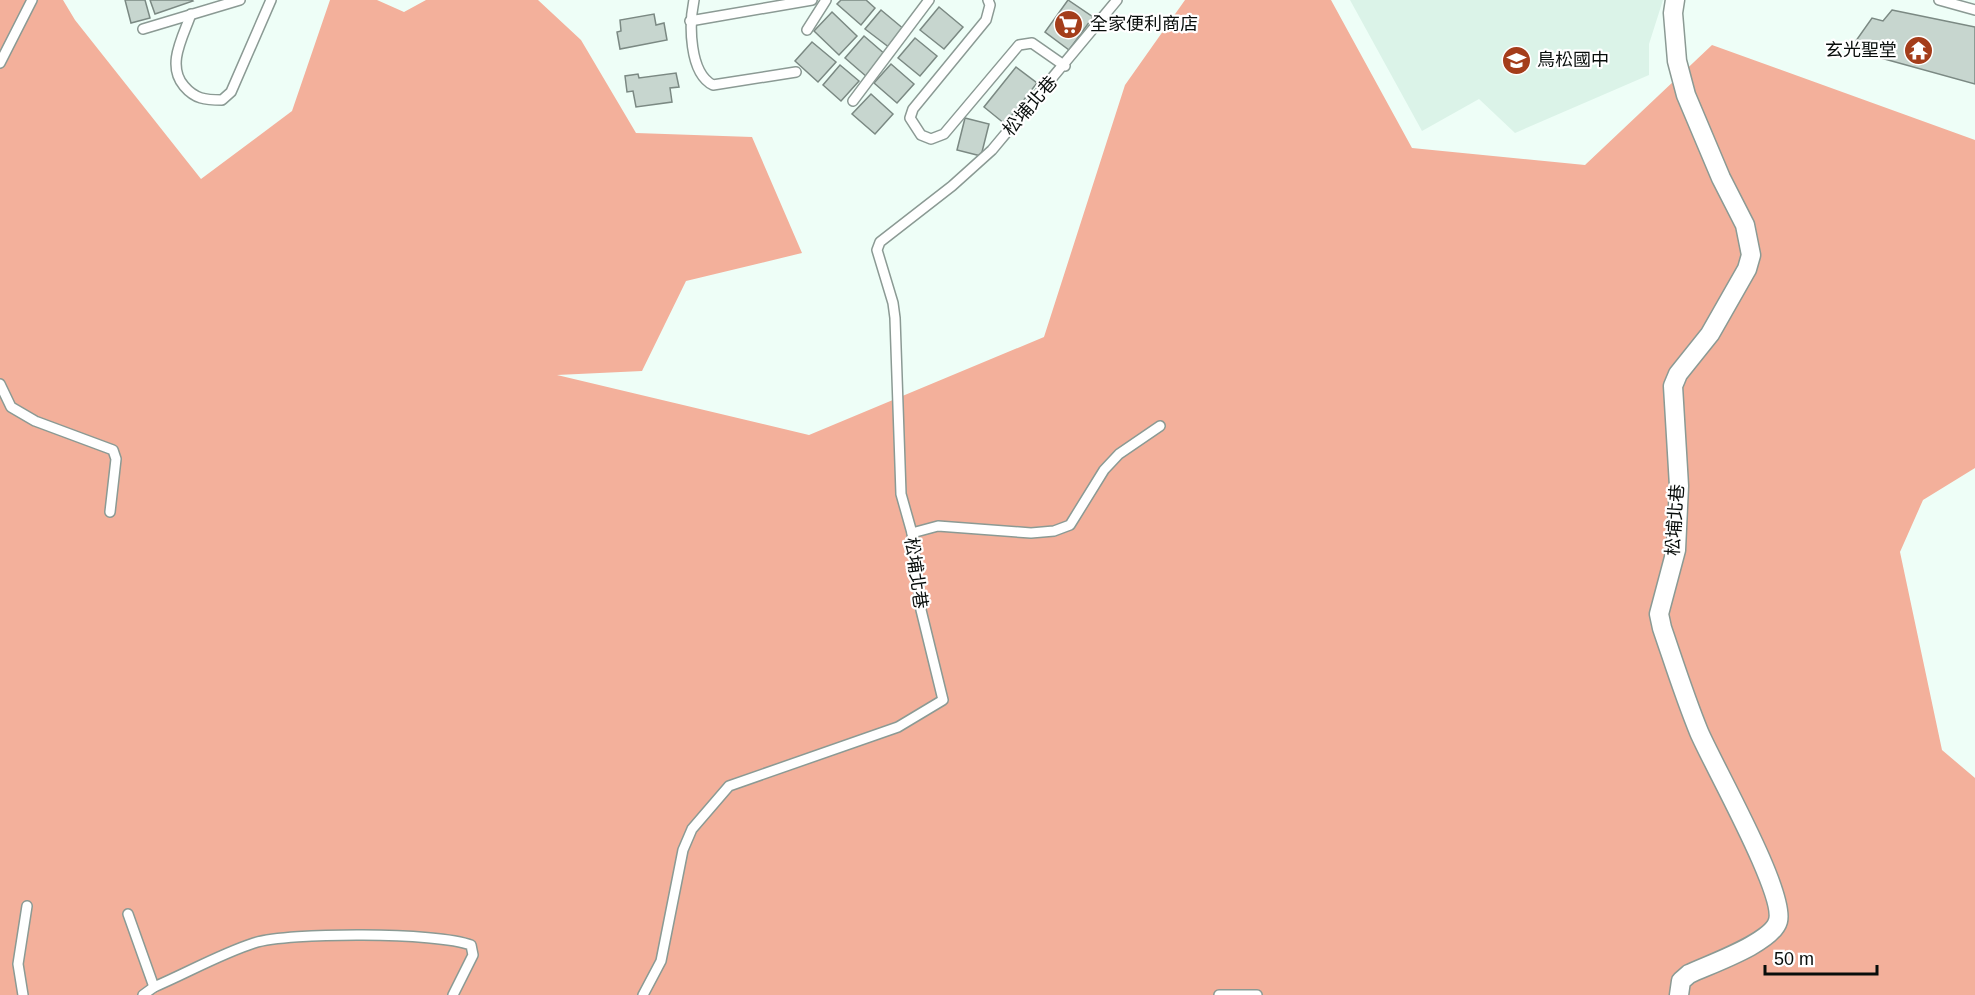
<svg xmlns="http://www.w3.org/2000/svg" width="1975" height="995" font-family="Helvetica,'Noto Sans TC',sans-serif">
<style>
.built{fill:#dbf3e8}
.forest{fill:#f3b09b}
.building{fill:#c7d6cf;stroke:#7b8983;stroke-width:1.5}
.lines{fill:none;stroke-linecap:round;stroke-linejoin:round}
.lane-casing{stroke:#8b9a94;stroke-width:12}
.street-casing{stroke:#8b9a94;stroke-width:21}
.lane{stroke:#fff;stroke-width:9}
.street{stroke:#fff;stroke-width:18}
.labels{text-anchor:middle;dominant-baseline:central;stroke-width:4.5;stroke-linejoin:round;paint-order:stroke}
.poi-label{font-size:18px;fill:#080d0b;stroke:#fff;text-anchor:start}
.street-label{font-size:18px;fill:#080d0b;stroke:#fff}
</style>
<rect width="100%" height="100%" fill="#eefef7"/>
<!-- built -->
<polygon class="built" points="1350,0 1663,0 1649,44 1649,75 1515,133 1479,99 1422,131"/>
<!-- forest -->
<polygon class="forest" points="0,0 63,0 75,20 201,179 292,111 330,0 377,0 404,12 426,0 538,0 581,40 636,133 752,137 802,253 686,281 642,371 557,375 809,435 1044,337 1125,85 1185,0 1331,0 1412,148 1585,165 1712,45 1975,140 1975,468 1923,500 1900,552 1942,750 1975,778 1975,995 0,995"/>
<!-- building -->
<g class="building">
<polygon points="125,0 145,0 150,18 131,23"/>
<polygon points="150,0 192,0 193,1 155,14"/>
<polygon points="841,0 866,0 875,8 861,25 837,4"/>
<polygon points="1068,0 1093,17 1069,50 1045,32"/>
<polygon points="939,7 963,27 944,49 920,30"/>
<polygon points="881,10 905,30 890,48 865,29"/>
<polygon points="1892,10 1975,27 1975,84 1870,55 1853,45 1872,18 1883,21"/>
<polygon points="832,12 857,36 839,55 814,31"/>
<polygon points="654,14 656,25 664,23 667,40 620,49 617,32 621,31 620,20"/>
<polygon points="864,36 886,55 867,77 845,58"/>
<polygon points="915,38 937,56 920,76 898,58"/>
<polygon points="812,42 836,62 818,82 795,61"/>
<polygon points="891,64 914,84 897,103 874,83"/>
<polygon points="840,65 859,81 841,101 823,85"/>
<polygon points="1016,67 1037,83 1005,124 984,107"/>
<polygon points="676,73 679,87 670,88 672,102 636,107 633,91 627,92 625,76 638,74 639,78"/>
<polygon points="871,94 893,114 875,134 852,114"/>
<polygon points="965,118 989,124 981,156 957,150"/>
</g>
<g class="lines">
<defs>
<g id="lane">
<path d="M 694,0 C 689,24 689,73 713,85 L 796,72"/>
<polyline points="988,0 990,5 986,20 913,109 910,118 921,135 931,139 944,134 1019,45 1032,43 1065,66"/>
<polyline points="1939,0 1975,10"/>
<path d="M 191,14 C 183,37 166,65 184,86 C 195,99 205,100 222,100 L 231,92 L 271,0"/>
<polyline points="690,21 812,0"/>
<polyline points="143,29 240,0"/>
<polyline points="807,30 826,0"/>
<polyline points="0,63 32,0"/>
<polyline points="853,101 929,0"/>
<polyline points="0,384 11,407 35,421 113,450 116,459 110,512"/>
<polyline points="912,533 938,526 1031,533 1054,531 1070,525 1104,470 1119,454 1160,426"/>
<polyline points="128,914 154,987"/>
<polyline points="23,995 18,964 27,906"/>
<path d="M 143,995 L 154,987 C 187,973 220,954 254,943 C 289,932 437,932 471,945 L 473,955 L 453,995"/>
<polyline points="643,995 661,961 683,850 692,829 729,786 898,727 943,700 921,610 912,533 901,494 895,318 893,303 877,250 880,242 952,186 992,150 1117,0"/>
<polyline points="1219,995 1257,995"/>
</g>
<path id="street" d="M 1675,0 L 1673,13 L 1677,61 L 1686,95 L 1721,178 L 1745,225 L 1751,255 L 1747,269 L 1710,334 L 1678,374 L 1673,386 L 1679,486 L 1676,550 L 1659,614 L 1662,628 C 1674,663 1685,698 1699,732 C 1713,765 1786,893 1778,921 C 1772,943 1710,964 1689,974 L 1681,981 L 1679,995"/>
</defs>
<!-- lane casing -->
<use href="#lane" class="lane-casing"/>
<!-- street casing -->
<use href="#street" class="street-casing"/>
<!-- lane -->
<use href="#lane" class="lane"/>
<!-- street -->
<use href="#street" class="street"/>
</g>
<!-- icons -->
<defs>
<symbol id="supermarket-disc" viewBox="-11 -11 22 22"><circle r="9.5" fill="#a43d1a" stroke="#fff"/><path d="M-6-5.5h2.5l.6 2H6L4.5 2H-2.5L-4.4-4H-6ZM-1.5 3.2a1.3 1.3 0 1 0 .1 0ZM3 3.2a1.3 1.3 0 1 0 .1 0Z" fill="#fff"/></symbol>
<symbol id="temple-disc" viewBox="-11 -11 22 22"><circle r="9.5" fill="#a43d1a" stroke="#fff"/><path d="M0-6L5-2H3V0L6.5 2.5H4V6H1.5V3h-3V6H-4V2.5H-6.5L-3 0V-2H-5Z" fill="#fff"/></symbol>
<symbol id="school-disc" viewBox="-11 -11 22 22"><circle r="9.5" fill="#a43d1a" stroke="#fff"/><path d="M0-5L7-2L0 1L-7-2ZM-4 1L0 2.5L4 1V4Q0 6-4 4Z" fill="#fff"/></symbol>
</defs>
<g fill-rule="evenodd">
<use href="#supermarket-disc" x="1052" y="8" width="33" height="33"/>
<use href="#temple-disc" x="1902" y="34" width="33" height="33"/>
<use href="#school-disc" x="1500" y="44" width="33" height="33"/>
</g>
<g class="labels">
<!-- poi labels -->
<g class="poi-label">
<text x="1090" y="24">全家便利商店</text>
<text x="1897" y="50" text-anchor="end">玄光聖堂</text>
<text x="1537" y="60">鳥松國中</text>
</g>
<!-- street labels -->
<g class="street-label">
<text transform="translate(1030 106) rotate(-49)">松埔北巷</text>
<text transform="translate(1675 520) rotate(-86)">松埔北巷</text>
<text transform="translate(916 573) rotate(82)">松埔北巷</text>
</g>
</g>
<!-- scale -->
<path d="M1765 965v9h112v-9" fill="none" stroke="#080d0b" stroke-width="3"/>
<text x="1774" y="965" font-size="18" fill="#080d0b" stroke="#ffffff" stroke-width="4.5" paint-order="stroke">50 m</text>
</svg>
